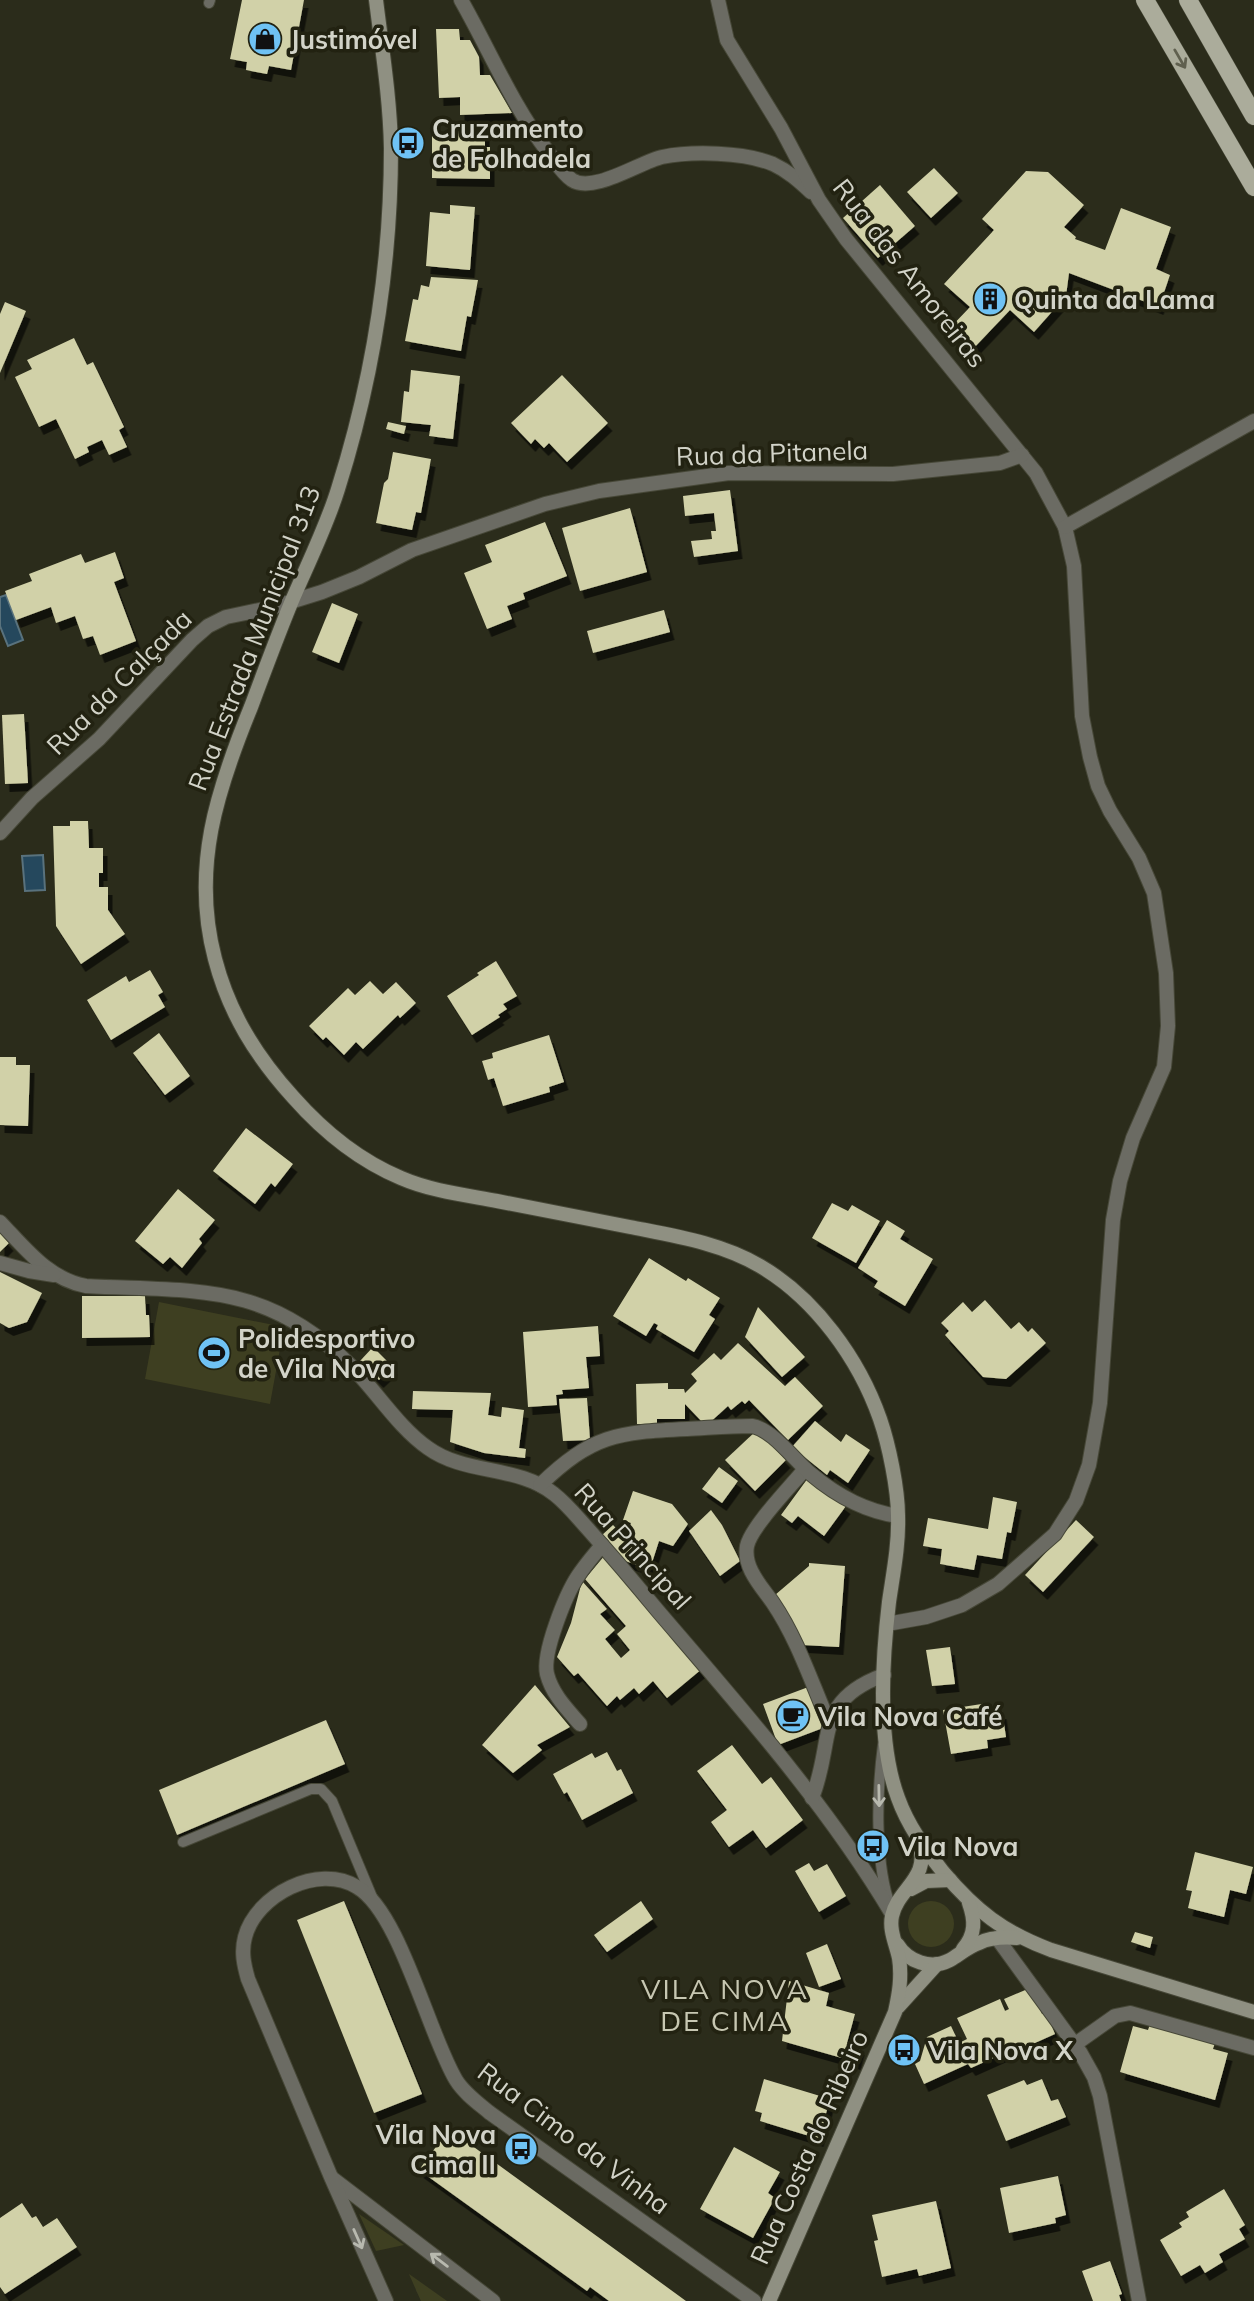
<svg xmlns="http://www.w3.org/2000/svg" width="1254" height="2301" font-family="Mulish,sans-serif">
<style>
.grass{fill:#3e3f21}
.park{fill:url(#park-crowns)}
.water{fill:#25485d;stroke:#59727d;stroke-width:2}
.building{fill:#d1d1a8;filter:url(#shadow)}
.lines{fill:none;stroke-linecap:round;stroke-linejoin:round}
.service-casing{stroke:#464737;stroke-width:12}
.minor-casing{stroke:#464737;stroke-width:16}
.secondary-casing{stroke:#464737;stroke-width:16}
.primary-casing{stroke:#464737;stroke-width:19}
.service{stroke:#6b6b63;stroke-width:10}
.minor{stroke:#6b6b63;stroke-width:14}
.secondary{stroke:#8f9082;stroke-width:14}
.primary{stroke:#abac9b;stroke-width:18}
.oneway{stroke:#60604f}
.oneway2{stroke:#b8b9af}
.labels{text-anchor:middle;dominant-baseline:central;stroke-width:7;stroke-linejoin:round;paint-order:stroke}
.poi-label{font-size:26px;font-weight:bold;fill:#d2d3c8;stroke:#221;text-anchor:start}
.street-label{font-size:26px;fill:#d2d3c8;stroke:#221}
.neighbourhood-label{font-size:28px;letter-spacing:2px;fill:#c7c7b2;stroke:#221}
</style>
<defs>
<pattern id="park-crowns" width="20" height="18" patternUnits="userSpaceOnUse" patternTransform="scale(1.75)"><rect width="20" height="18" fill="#3e3f21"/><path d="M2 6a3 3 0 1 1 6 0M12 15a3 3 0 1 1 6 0" fill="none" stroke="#595a40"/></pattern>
<filter id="shadow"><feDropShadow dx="4.5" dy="8" stdDeviation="0" flood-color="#0009"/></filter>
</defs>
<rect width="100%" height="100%" fill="#2b2c1b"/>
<!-- grass -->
<g class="grass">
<polygon points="159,1302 284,1327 270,1404 145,1379"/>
<circle cx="931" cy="1924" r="23"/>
<polygon points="359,2214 404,2245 376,2251"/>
</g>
<!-- park -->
<polygon class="park" points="409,2274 447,2301 421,2301"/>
<!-- water -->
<g class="water">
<polygon points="6,595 23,640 8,646 0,626 0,597"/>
<polygon points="43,855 45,890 25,891 22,856"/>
</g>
<!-- building -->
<g class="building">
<polygon points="242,0 304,0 291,70 269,66 267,74 246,70 247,62 230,59"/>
<polygon points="436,29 459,29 460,40 470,40 479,57 480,75 490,75 512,113 460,115 460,97 439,98"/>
<polygon points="447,131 485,132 485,147 490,147 490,179 432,178 432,136 447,136"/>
<polygon points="934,168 958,193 931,218 907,192"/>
<polygon points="1026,171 1048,172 1084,205 1064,227 1076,237 1075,239 1105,250 1121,208 1171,227 1156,269 1170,275 1159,307 1069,273 1066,296 1034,332 1010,310 971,351 948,330 970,307 944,284 994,230 982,219"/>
<polygon points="880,185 915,226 878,258 843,218"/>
<polygon points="450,205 475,207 470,270 426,266 430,212 450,214"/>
<polygon points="431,277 478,280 471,317 467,316 461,351 405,341 413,299 418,300 421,285 429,287"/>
<polygon points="5,302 26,311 0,373 0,314"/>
<polygon points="74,338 87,365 93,362 124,427 119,430 127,447 109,455 102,440 87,447 89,452 75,459 56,419 39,427 15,377 32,369 27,360"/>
<polygon points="411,370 460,376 453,439 429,436 431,425 401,422 404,391 409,392"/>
<polygon points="562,375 608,423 567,462 549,443 544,448 535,439 531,444 511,423"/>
<polygon points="388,422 406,426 404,434 386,429"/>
<polygon points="393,452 431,459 421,513 416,512 412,530 376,523 384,483 388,479"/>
<polygon points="730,490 738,551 694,557 691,541 712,539 711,531 716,531 714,513 685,516 683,496"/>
<polygon points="630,508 647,572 580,591 562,528"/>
<polygon points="545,522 567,576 523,593 525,599 507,606 512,619 487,629 464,573 492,562 485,545"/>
<polygon points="115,552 124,578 114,582 136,641 100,655 93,636 83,639 75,616 56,623 51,607 16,620 5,591 32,581 29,574 81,554 85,563"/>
<polygon points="332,603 358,614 339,663 312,652"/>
<polygon points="664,610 670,632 593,653 587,631"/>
<polygon points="24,714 28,783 5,784 2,715"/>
<polygon points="70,821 88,821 89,848 103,848 103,873 99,873 99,887 108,887 108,910 125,934 81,964 56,926 53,826 70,826"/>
<polygon points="496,961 517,996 503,1004 507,1009 498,1015 500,1017 472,1035 447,996 479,975 477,973"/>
<polygon points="150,970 163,992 158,995 165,1007 111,1040 87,1000 126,976 129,982"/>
<polygon points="370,981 383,994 396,982 416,1003 400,1018 398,1015 363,1049 356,1042 344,1055 326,1037 323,1040 309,1026 348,988 355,995"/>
<polygon points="159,1033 190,1076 165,1095 133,1053"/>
<polygon points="549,1035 564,1082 549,1087 550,1092 503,1106 494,1078 488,1080 482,1061 493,1058 492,1053"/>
<polygon points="0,1057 16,1057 16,1065 30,1065 28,1126 0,1125"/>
<polygon points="246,1128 293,1164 275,1187 271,1183 255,1204 213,1171"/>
<polygon points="178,1189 215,1220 199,1239 202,1243 182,1268 170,1257 163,1264 135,1241"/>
<polygon points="832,1203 848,1211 852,1205 880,1221 856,1263 812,1238"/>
<polygon points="887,1220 905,1231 900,1239 933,1259 905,1306 874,1287 878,1281 858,1268"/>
<polygon points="0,1233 9,1243 0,1252"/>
<polygon points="649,1258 686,1281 688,1278 720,1298 709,1315 715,1319 694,1352 656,1329 658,1325 654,1323 646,1336 613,1316"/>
<polygon points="0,1272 42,1293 27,1322 9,1328 0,1323"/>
<polygon points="82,1296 145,1296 146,1315 149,1315 150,1337 82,1338"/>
<polygon points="985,1300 1011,1329 1019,1322 1028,1332 1032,1328 1046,1343 1006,1379 983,1377 945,1335 949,1331 941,1323 963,1302 972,1312"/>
<polygon points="758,1307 805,1357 782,1377 745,1337"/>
<polygon points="598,1326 600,1356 586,1357 589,1388 562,1390 563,1394 556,1395 557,1405 528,1407 523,1332"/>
<polygon points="738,1343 785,1386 795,1377 823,1406 788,1440 749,1400 745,1404 742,1401 731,1410 728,1406 706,1426 685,1404 685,1419 657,1419 657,1424 637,1424 636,1384 668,1383 668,1389 684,1389 685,1393 697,1381 691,1374 714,1353 721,1360"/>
<polygon points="373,1347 393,1367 379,1380 360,1361"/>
<polygon points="413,1391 491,1393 488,1415 501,1417 502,1407 524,1410 519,1448 526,1449 525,1458 484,1453 450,1442 453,1410 412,1409"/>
<polygon points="587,1398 590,1440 563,1441 559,1399"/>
<polygon points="815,1421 841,1442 846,1434 870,1450 848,1483 830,1470 827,1475 792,1447"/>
<polygon points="757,1430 786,1460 755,1491 725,1460"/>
<polygon points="719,1467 738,1481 722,1503 702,1489"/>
<polygon points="808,1478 846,1506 824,1536 798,1516 792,1523 781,1515"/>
<polygon points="633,1491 672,1504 688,1524 673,1546 659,1541 650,1569 619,1559 601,1536 613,1525 626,1538 631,1523 623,1520"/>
<polygon points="993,1497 1017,1502 1011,1533 1007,1532 1002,1559 977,1555 974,1570 940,1564 942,1549 923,1546 928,1518 988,1529"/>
<polygon points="711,1510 722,1525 740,1561 720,1576 689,1531"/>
<polygon points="1076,1520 1094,1537 1043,1592 1025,1575"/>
<polygon points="605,1555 670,1628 666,1631 683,1651 687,1648 703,1668 667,1698 653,1681 639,1694 634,1688 620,1700 617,1696 607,1706 578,1673 574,1676 557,1657 571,1623 582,1581 607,1609 600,1614 615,1630 605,1639 621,1658 630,1650 617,1634 626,1626 585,1579"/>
<polygon points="809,1563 845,1566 839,1647 803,1645 782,1604 775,1595 809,1566"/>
<polygon points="950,1647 955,1684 932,1686 926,1650"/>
<polygon points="535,1685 570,1727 537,1745 542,1750 513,1773 482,1745"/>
<polygon points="811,1686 817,1711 823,1728 778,1745 763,1704"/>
<polygon points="988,1703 990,1713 1002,1711 1006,1737 987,1740 988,1748 951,1754 943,1710"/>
<polygon points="326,1720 345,1764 177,1835 159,1790"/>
<polygon points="732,1745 762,1784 771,1777 803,1820 766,1848 753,1830 729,1847 711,1822 727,1810 697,1771"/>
<polygon points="607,1752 617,1771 621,1769 633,1793 582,1820 567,1792 564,1794 553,1774 592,1753 595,1758"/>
<polygon points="1195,1852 1253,1867 1246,1894 1230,1890 1224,1917 1188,1908 1192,1891 1186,1890"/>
<polygon points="809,1863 814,1871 827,1864 846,1896 819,1912 795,1871"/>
<polygon points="344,1901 422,2094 374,2113 297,1920"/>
<polygon points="641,1901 653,1919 607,1952 594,1935"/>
<polygon points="1135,1932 1153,1937 1150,1948 1131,1942"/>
<polygon points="827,1944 841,1979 819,1987 806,1953"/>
<polygon points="789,1981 829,1993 826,2006 855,2014 847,2043 860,2047 856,2062 782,2041"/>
<polygon points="1030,1988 1042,2014 1046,2013 1055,2034 1026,2047 1025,2044 971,2068 968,2064 924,2084 915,2064 920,2061 927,2037 951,2026 959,2043 967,2039 957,2018 1000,1999 1005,2011 1009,2009 1004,1999"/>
<polygon points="1150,2024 1215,2043 1213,2049 1228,2053 1215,2100 1120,2072 1133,2026 1148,2030"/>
<polygon points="764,2079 830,2099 819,2139 760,2121 762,2113 755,2111"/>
<polygon points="1042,2079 1051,2101 1058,2099 1066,2117 1006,2141 987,2095 1024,2080 1027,2085"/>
<polygon points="449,2129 616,2250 686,2301 609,2301 590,2287 587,2291 419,2170"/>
<polygon points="734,2147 780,2172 768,2193 775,2198 753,2238 700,2209"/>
<polygon points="1058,2176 1066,2215 1055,2218 1056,2223 1009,2233 1000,2188"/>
<polygon points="1224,2189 1245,2225 1239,2229 1245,2239 1219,2254 1223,2262 1205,2273 1200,2265 1181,2276 1160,2240 1182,2227 1179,2223 1189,2217 1186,2212"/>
<polygon points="936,2201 951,2268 919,2276 917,2269 882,2277 874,2241 878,2240 872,2215"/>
<polygon points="22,2203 32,2218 36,2216 43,2227 57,2218 77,2247 5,2294 0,2287 0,2218"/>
<polygon points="1110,2261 1122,2294 1119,2295 1121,2301 1093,2301 1082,2271"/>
</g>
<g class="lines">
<defs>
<g id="service">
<polyline points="209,3 210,0"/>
<path d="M 883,1745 C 877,1790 875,1856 888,1899"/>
<polyline points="183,1842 311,1789 321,1789 332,1801 372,1897"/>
</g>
<g id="minor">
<path d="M 461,0 C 490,51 512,105 548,152 C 555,161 562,173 572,180 C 593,194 640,162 662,157 C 692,151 744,152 773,164 C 788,171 799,181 811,192"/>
<polyline points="718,0 727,40 781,128 819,200 846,239 1036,473 1065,527 1074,566 1082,716 1090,757 1098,786 1110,811 1139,858 1154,893 1166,973 1168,1026 1164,1067 1133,1138 1120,1181 1113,1220 1100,1403 1089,1465 1076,1501 1055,1534 998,1584 962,1605 926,1617 887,1624"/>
<polyline points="1065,527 1254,421"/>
<polyline points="0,833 32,798 99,739 192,640 208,626 226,617 274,607 322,592 359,577 412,550 545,504 599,491 729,473 893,474 1000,463 1022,455"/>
<path d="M 0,1222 C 25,1248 48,1279 86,1286 C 196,1292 265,1281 351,1366 C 377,1392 398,1427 428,1448 C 465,1475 518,1465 554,1494 C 567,1504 577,1517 588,1529 C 612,1556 635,1583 658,1611 C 740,1707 828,1806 892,1914"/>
<polyline points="0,1263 29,1271 54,1275"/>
<path d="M 805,1469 C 791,1486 751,1527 747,1546 C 743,1568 762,1587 773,1603 C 798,1640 812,1684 830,1725"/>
<path d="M 540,1485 C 592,1435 617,1432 687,1429 C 708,1428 730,1426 752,1426 C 772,1429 794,1460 811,1474 C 837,1496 864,1511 898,1516"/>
<path d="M 580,1724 C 567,1709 552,1694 547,1674 C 542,1653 566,1594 578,1576 C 585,1565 594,1555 602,1545"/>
<path d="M 812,1798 C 835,1740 813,1701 884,1675"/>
<polyline points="997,1938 1080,2052 1094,2077 1100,2096 1139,2301"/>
<polyline points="1074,2045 1115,2016 1130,2013 1254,2048"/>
<polyline points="332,2178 493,2301"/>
<path d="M 386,2301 L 331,2177 L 248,1979 C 244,1965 241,1952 245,1937 C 256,1895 318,1863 357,1887 C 400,1912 428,2033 456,2080 C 464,2093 478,2103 490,2113 L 754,2301"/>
</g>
<g id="secondary">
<path d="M 376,0 C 382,49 390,98 391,148 C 391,263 373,378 338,489 C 326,528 307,565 291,603 C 277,637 264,672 251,707 C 217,790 191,868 215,959 C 229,1013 256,1056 293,1097 C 323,1131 358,1160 401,1178 C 431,1191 465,1195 497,1201 C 541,1210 586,1218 630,1227 C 675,1236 721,1243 760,1266 C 815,1298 859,1359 880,1419 C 889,1445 898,1489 898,1516 C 899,1545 893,1574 889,1602 C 882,1661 877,1742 898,1798 C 908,1826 925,1849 943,1872 C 976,1911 1003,1932 1051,1950 L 1254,2012"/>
<polyline points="911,1889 926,1881 950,1880"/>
<path d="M 897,1944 C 908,1962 931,1970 950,1960 C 960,1954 968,1947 979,1943 C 991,1937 1004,1937 1017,1938"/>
<path d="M 963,1949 C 976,1934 975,1920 969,1903"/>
<polyline points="898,2007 937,1964"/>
<path d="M 769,2301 L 895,2012 C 899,1994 902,1977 899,1958 C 896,1944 889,1930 892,1916 C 898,1888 931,1878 919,1843"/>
</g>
<g id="primary">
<polyline points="1145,0 1254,187"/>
<polyline points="1188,0 1254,116"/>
</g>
</defs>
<!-- service casing -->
<use href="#service" class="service-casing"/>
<!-- minor casing -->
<use href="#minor" class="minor-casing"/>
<!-- secondary casing -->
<use href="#secondary" class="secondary-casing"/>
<!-- primary casing -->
<use href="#primary" class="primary-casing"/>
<!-- service -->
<use href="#service" class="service"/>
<!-- minor -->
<use href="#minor" class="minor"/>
<!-- secondary -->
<use href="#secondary" class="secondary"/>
<!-- primary -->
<use href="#primary" class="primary"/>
</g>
<!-- one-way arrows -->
<defs><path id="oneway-shaft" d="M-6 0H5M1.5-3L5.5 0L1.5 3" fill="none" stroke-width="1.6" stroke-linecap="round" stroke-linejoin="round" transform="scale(1.75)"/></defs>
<use class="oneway" href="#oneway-shaft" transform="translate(1180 59) rotate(60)"/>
<g class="oneway2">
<use href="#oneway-shaft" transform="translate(879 1796) rotate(89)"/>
<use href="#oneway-shaft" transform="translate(358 2239) rotate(66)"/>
<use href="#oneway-shaft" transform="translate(439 2260) rotate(-143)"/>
</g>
<!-- icons -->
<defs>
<symbol id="shop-disc" viewBox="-11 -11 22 22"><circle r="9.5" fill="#6fc2f4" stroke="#221"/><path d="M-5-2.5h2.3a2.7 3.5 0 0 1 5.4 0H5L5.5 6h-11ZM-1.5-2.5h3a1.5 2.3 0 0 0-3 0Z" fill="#111"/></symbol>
<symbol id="bus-disc" viewBox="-11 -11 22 22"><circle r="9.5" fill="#6fc2f4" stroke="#221"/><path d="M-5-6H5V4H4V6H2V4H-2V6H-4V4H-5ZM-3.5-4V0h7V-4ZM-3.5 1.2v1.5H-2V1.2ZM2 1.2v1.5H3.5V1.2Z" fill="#111"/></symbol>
<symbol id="building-disc" viewBox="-11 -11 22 22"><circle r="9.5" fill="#6fc2f4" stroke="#221"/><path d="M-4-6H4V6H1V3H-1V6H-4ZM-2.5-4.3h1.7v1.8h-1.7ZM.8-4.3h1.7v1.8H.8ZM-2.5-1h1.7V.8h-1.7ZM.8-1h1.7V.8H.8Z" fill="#111"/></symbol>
<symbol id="stadium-disc" viewBox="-11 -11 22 22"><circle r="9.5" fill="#6fc2f4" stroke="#221"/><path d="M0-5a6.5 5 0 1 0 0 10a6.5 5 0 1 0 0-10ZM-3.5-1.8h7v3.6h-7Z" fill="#111"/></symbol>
<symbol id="cafe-disc" viewBox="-11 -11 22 22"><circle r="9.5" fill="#6fc2f4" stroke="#221"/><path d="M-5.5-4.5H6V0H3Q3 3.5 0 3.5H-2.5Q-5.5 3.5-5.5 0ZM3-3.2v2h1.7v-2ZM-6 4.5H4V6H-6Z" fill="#111"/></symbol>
</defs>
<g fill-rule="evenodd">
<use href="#shop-disc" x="246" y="20" width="38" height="38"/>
<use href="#bus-disc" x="389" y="124" width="38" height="38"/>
<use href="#building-disc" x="971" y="280" width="38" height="38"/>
<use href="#stadium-disc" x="195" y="1334" width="38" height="38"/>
<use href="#cafe-disc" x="774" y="1697" width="38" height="38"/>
<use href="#bus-disc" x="854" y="1827" width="38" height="38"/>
<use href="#bus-disc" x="885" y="2031" width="38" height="38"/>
<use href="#bus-disc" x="502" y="2130" width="38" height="38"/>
</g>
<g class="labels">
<!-- poi labels -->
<g class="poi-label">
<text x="290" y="39">Justimóvel</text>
<text x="432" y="128">Cruzamento<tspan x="432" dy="30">de Folhadela</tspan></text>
<text x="1014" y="299">Quinta da Lama</text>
<text x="238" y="1338">Polidesportivo<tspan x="238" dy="30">de Vila Nova</tspan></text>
<text x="818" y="1716">Vila Nova Café</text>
<text x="898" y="1846">Vila Nova</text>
<text x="928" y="2050">Vila Nova X</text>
<text x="496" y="2134" text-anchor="end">Vila Nova<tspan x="496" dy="30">Cima II</tspan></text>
</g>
<!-- street labels -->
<g class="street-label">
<text transform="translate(910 273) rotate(52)">Rua das Amoreiras</text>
<text transform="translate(772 453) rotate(-2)">Rua da Pitanela</text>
<text transform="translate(254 638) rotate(-69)">Rua Estrada Municipal 313</text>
<text transform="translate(119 682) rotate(-45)">Rua da Calçada</text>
<text transform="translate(633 1546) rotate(48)">Rua Principal</text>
<text transform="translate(574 2138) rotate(37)">Rua Cimo da Vinha</text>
<text transform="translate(809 2147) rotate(-66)">Rua Costa do Ribeiro</text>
</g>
<!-- neighbourhood labels -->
<g class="neighbourhood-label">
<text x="725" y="1988">VILA NOVA<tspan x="725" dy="32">DE CIMA</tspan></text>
</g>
</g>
</svg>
